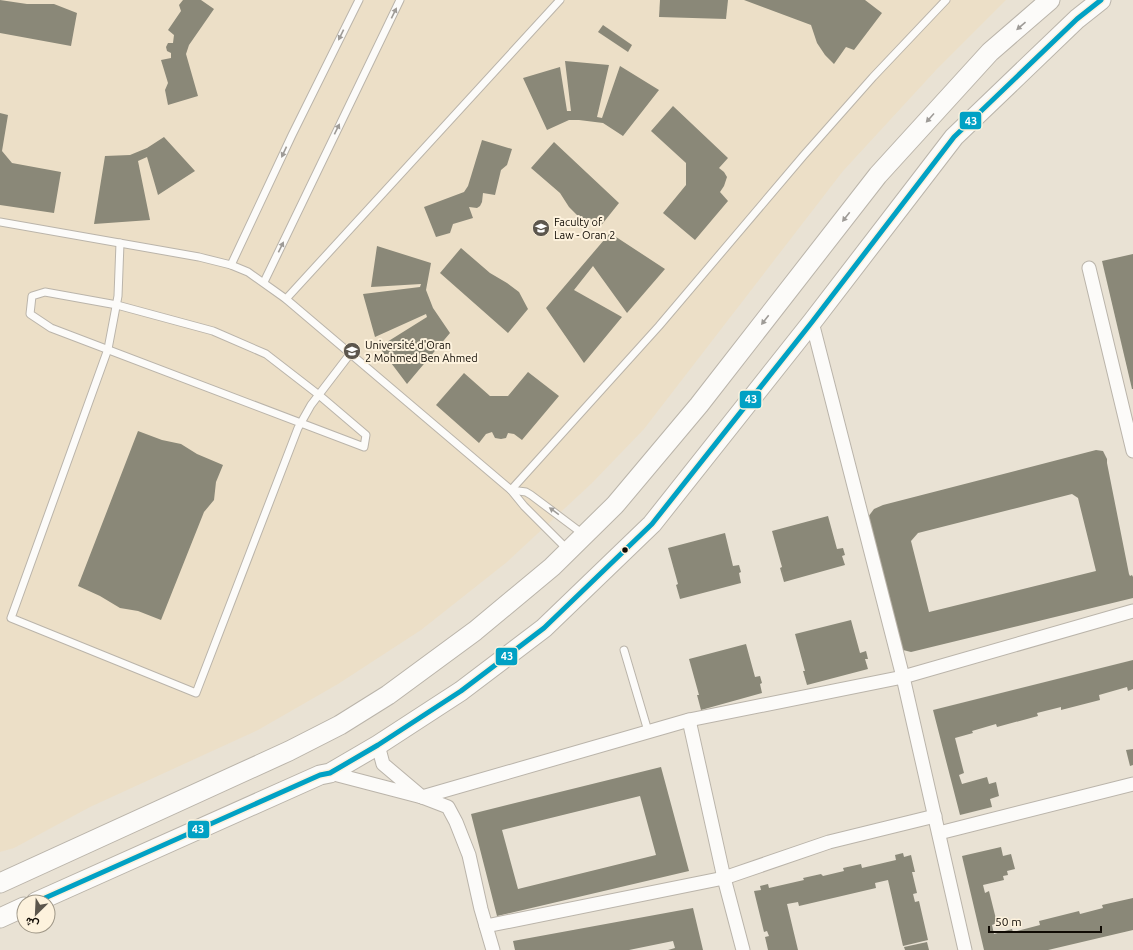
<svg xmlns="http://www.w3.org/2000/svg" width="1133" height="950" font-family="Ubuntu,Vazirmatn,sans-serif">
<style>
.built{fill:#ecdfc7}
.building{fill:#8a8878;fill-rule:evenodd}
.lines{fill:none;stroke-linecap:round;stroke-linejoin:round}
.service-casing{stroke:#bab4aa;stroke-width:9}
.minor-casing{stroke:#bab4aa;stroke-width:15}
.secondary-casing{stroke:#bab4aa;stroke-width:21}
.service{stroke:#fcfbf9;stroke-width:7}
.minor{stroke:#fcfbf9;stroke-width:13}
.secondary{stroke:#fcfbf9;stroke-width:19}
.bus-1-casing{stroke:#fdf2dd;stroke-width:8}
.bus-1{stroke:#01a1c4;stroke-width:5}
.oneway{fill:#9e9b97}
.bus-dot{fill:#100b04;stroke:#fdf2dd;stroke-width:1.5}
.labels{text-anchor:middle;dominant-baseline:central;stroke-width:4;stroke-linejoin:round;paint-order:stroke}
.poi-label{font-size:11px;fill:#100b04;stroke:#fdf2dd;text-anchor:start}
.line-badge{stroke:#fdf2dd;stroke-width:1.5}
.badge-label{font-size:11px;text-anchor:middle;font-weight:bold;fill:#fff}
</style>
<rect width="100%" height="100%" fill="#e9e2d4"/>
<!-- built -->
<polygon class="built" points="0,0 1006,0 936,70 843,171 644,429 592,483 507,562 421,630 338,684 258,730 90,807 14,848 0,852"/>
<!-- building -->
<g class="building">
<polygon points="0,0 27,4 54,4 77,13 71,46 0,33"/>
<polygon points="183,0 201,0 214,9 189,45 186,54 198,96 168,105 165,90 168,83 161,60 171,58 171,53 167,51 166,47 168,43 173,43 174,35 168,30 181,11 179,5"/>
<polygon points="660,0 728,0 726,19 659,17"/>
<polygon points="744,0 865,0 882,13 854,50 846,47 834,64 825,55 817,43 811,25"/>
<polygon points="603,25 632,45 628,52 598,32"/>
<polygon points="565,61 609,65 597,117 602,118 620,66 659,90 623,136 603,123 579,120 569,120 547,130 523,78 560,67 567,111 571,111"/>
<polygon points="673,106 728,158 719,168 724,172 727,177 724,186 720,192 728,201 695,240 663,213 686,185 686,163 651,131"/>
<polygon points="0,113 8,115 2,151 12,163 61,172 54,213 0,205"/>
<polygon points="164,137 195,171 158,195 147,157 138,161 150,220 94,224 105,156 130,155 147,148"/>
<polygon points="482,140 512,149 507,165 501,170 495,195 483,193 482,202 480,206 477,208 469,207 473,218 453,224 450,233 436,237 424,207 464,192 468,186"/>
<polygon points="554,142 619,203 599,228 596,224 586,221 578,216 569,207 560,193 531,168"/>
<polygon points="610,233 665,269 627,313 593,266 574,290 622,317 584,363 546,308"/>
<polygon points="377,246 431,263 426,290 433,308 450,333 407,384 379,347 427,317 426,314 375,337 363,294 420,287 421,284 371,287"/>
<polygon points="461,248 490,273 507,283 519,292 528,309 508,333 440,273"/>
<polygon points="1133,254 1133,389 1132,389 1102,261"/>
<polygon points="528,372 559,396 522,440 514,434 508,433 506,438 501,439 495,438 492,432 486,434 479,443 436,405 464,373 490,396 508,396"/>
<polygon points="138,431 162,440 181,444 197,454 223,465 216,482 214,500 204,512 161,620 138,611 120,608 100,596 78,586"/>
<path d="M 1096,450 L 1103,451 L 1107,459 L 1107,463 L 1129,574 L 1130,576 L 1132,575 L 1133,577 L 1133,598 L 911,652 L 903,650 L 868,517 L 874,509 L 883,505 ZM 1072,494 L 1078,498 L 1096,571 L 929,612 L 911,541 L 918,533 Z"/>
<polygon points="828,516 837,549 843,548 845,555 842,556 845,565 784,582 780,568 782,567 772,531"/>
<polygon points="725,533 733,566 739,565 741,572 739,573 741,583 680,599 676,585 678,584 668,548"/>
<polygon points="851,620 860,653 866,651 868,659 865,659 868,669 807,685 803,671 805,671 795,634"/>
<polygon points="746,644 755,677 760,676 762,683 760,684 762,693 701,710 697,695 699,695 689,659"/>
<polygon points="1133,660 1133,689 1128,691 1127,687 1099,695 1100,700 1061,710 1061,707 1037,713 1038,716 997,727 996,724 972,731 973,733 955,738 964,773 959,775 962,784 987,777 989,784 996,782 999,796 990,799 992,807 960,815 933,710"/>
<polygon points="1133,749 1133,765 1130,766 1126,750"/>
<path d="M 661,767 L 689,871 L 497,916 L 471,814 ZM 640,796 L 656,855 L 518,889 L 502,830 Z"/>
<polygon points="1001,847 1003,856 1011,854 1015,869 1007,871 1008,875 1003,876 1004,880 983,885 985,893 989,891 997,923 992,925 994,934 1012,929 1013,932 1040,925 1039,921 1079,911 1080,914 1103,908 1102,905 1133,898 1133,930 1048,950 984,950 962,856"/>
<polygon points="903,853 904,857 911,855 915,872 912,872 917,893 913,894 915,902 919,901 928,940 903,946 888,880 875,883 876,888 799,906 798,902 787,904 798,950 768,950 765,937 769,936 767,931 764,932 754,891 761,890 760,886 768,884 769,888 804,880 803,878 821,874 823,876 844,871 843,868 861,864 862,868 896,860 895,855"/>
<polygon points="693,908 703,950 668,950 675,948 673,941 629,950 515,950 513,941"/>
<polygon points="927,942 929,950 905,950 904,947"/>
</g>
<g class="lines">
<defs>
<g id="service">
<polyline points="0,222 199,257 231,265 248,272 286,299 511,490 524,506 568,550"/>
<polyline points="120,243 118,296 108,349 11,618 196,693 298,428 311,405 350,354"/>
<polyline points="231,265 292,135 359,0"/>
<polyline points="264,282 400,0"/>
<polygon points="45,292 117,305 213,331 266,354 319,395 366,435 364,447 51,328 30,314 32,296"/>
<polyline points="286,299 560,0"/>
<polyline points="511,490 659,326 804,155 873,77 946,0"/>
<polyline points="511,490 526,492 531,495 583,534"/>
<polyline points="624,650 648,731"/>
</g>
<g id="minor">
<polyline points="1089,268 1133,451"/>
<polyline points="812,322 903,677 965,950"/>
<polyline points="689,720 724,878 743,950"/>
<polyline points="330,773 422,797 383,764 378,745"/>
<polyline points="422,797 689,720 903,677 1133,611"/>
<polyline points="422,797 448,807 456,822 469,855 481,909 493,950"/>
<polyline points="939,833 1133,784"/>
<polyline points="486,926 724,878 829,842 935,816"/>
</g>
<g id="secondary">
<polyline points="0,883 289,751 340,725 388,695 475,631 552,567 615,505 699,405 878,175 990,52 1050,0"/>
<polyline points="36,902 320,775 330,773 378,745 461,691 544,628 652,524 812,322 954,137 1077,19 1101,0"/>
<polyline points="0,918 24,907"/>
</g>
</defs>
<!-- service casing -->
<use href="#service" class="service-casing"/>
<!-- minor casing -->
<use href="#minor" class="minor-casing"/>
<!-- secondary casing -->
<use href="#secondary" class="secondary-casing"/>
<!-- service -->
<use href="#service" class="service"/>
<!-- minor -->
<use href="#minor" class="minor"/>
<!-- secondary -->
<use href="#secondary" class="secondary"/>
<defs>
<polyline id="bus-1" points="36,902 320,775 330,773 378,745 461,691 544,628 652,524 812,322 954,137 1077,19 1101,0"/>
</defs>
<!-- bus-1 casing -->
<use href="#bus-1" class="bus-1-casing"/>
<!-- bus-1 -->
<use href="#bus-1" class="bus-1"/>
</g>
<!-- one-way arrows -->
<defs><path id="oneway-solid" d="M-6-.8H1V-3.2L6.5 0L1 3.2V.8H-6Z"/></defs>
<g class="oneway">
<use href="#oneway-solid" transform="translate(394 13) rotate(-64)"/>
<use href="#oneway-solid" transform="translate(1021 26) rotate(139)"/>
<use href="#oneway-solid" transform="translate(341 35) rotate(116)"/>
<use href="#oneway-solid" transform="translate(930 118) rotate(132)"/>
<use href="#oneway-solid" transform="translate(337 129) rotate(-64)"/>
<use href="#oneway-solid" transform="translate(284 152) rotate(115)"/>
<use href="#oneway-solid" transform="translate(846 217) rotate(128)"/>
<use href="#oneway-solid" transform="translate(281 247) rotate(-64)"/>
<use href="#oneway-solid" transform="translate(765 320) rotate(128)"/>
<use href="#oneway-solid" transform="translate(554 511) rotate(-144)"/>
</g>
<!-- icons -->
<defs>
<symbol id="university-disc" viewBox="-11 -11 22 22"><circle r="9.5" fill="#5c564d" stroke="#fdf2dd"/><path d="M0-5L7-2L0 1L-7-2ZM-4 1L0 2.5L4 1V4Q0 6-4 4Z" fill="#fff"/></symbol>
</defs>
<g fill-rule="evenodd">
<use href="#university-disc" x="531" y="218" width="20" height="20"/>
<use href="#university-disc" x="342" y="341" width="20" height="20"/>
</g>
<!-- markers -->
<circle class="bus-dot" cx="625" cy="550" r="3.5"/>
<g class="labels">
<!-- poi labels -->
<g class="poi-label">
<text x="554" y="222">Faculty of<tspan x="554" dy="13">Law - Oran 2</tspan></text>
<text x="365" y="345">Université d'Oran<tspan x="365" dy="13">2 Mohmed Ben Ahmed</tspan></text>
</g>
</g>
<g class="line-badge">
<rect x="959" y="111" width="23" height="19" rx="4" fill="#01a1c4"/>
<rect x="739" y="390" width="23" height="19" rx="4" fill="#01a1c4"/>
<rect x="495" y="647" width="23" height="19" rx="4" fill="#01a1c4"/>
<rect x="187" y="820" width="23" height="19" rx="4" fill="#01a1c4"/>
</g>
<g class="badge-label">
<text x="971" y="125">43</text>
<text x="751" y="403">43</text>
<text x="507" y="660">43</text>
<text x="198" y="833">43</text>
</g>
<!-- north arrow -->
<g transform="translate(36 914) rotate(204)"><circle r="19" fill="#fdf2dd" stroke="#9e9686"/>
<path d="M0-3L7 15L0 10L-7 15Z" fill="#5c564d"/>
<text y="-6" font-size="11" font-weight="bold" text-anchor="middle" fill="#100b04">ش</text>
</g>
<!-- scale -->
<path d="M989 926v6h112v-6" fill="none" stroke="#100b04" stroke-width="2"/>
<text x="995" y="926" font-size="12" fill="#100b04" stroke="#fdf2dd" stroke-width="3" paint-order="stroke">50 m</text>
</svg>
